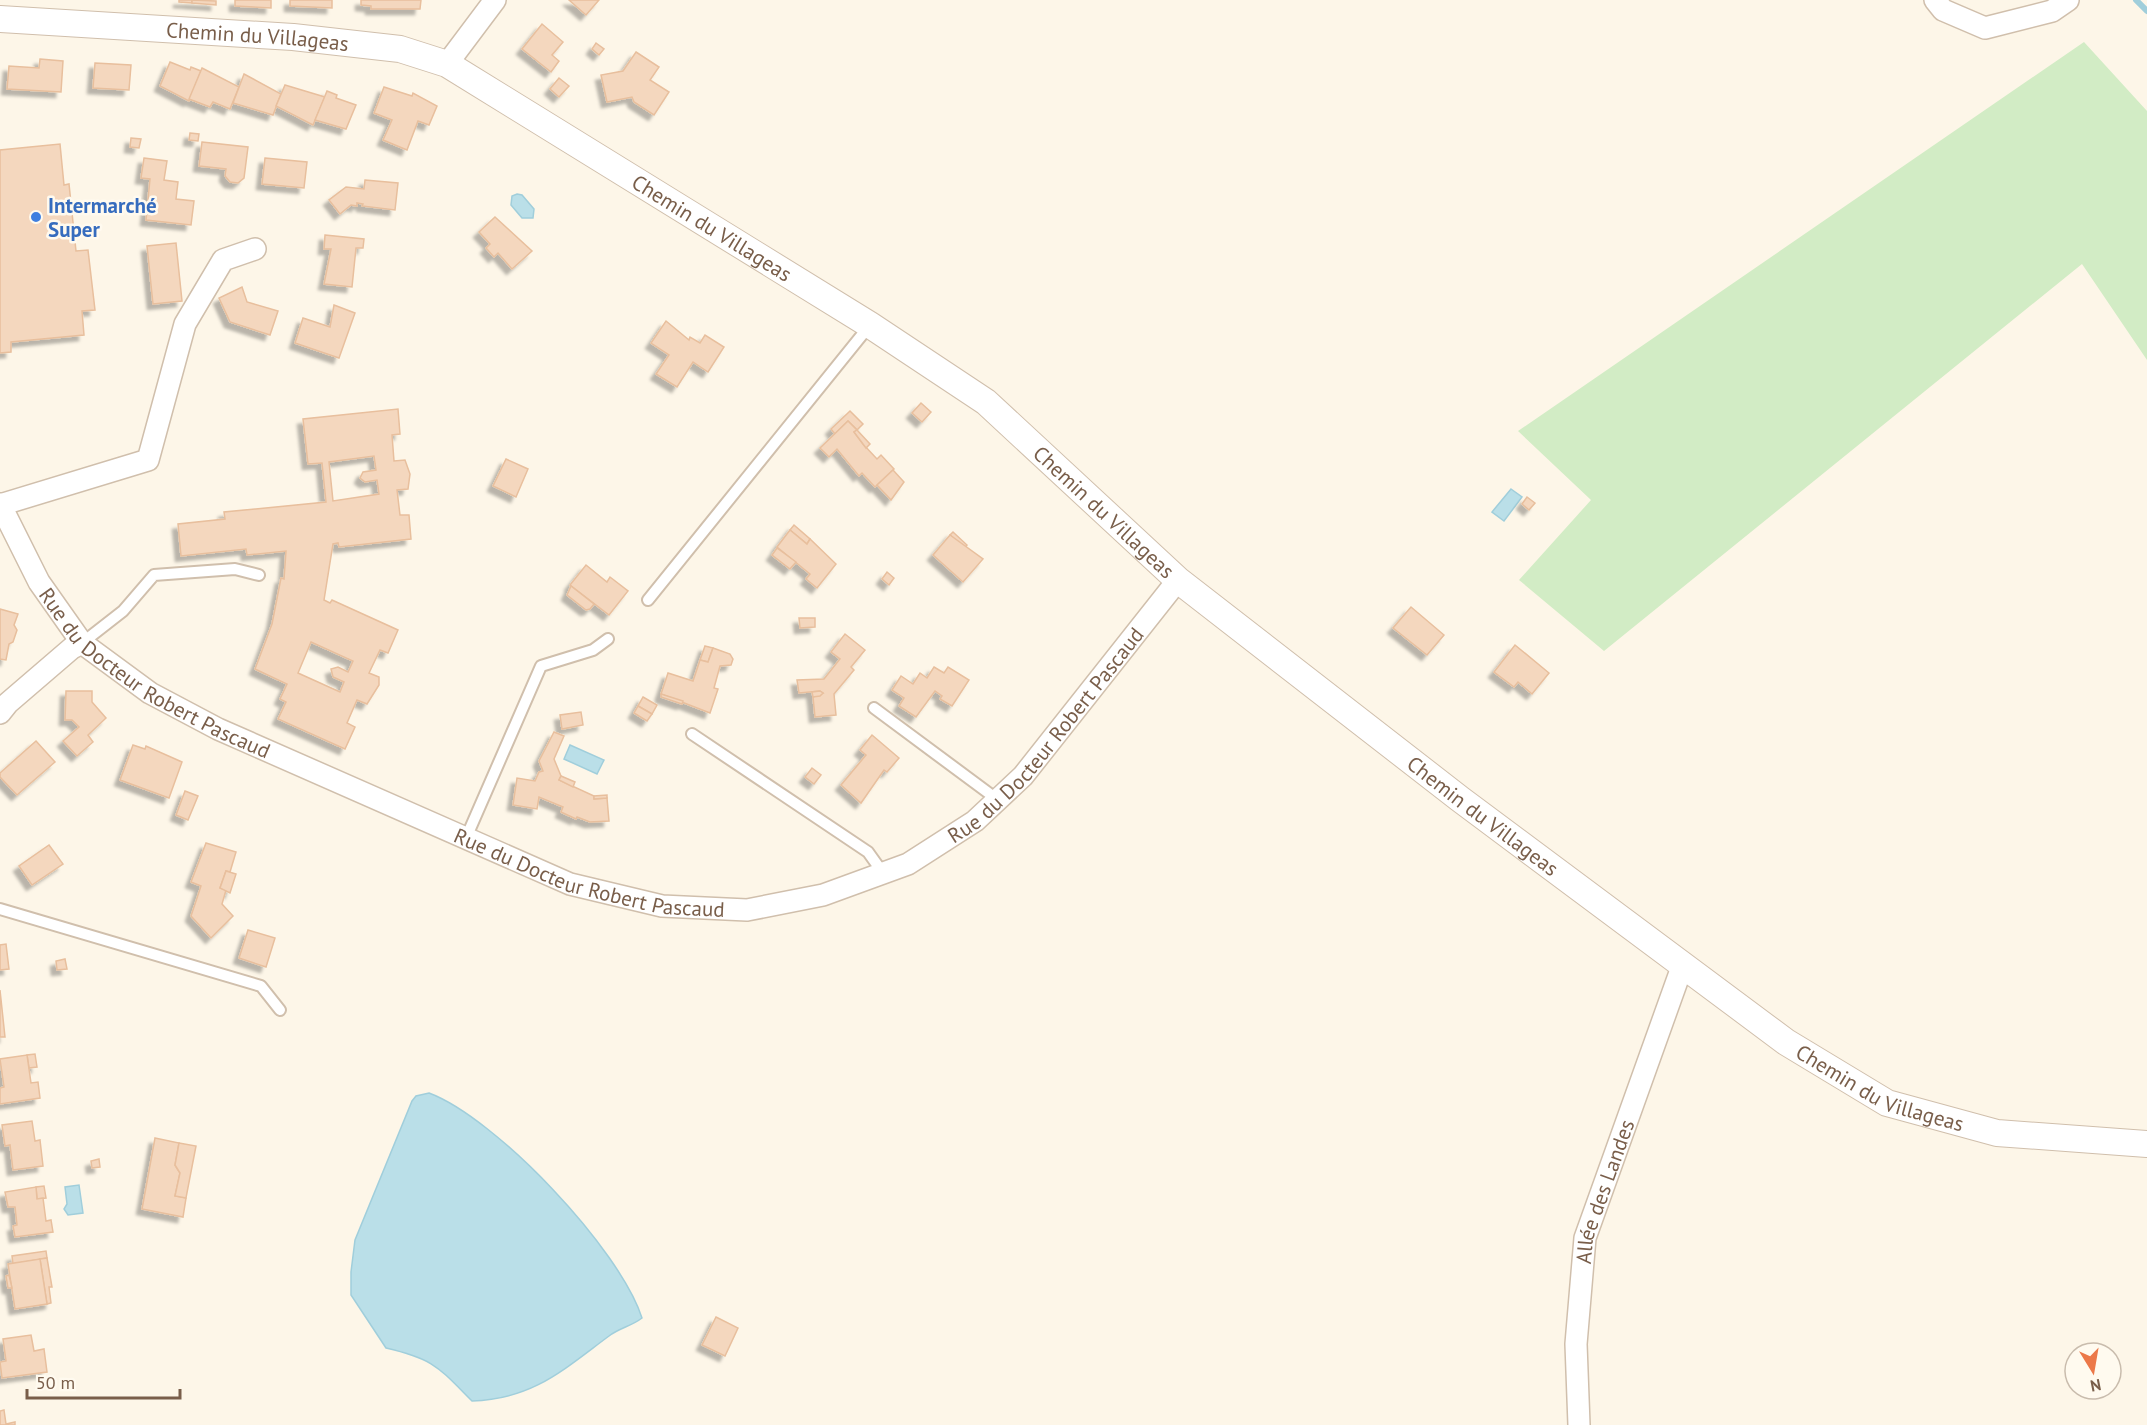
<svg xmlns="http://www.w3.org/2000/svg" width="2147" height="1425" font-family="'PT Sans',sans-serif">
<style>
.green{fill:#d2ecc5}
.water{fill:#badfe8;stroke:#a0cedb;stroke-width:1.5}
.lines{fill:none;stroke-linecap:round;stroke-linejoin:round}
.stream{stroke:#a0cedb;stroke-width:6}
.building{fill:#f4d7be;stroke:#e8bf9d;stroke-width:1.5;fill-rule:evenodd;filter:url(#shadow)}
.service-casing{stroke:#d0bfac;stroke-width:14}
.minor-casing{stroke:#d0bfac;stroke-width:24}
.tertiary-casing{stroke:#d0bfac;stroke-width:28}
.service{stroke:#fff;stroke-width:10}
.minor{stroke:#fff;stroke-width:21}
.tertiary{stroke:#fff;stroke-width:26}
.shop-dot{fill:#3f7fe0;stroke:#fffaef;stroke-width:2}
.labels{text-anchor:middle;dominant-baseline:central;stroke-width:5;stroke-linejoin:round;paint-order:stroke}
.street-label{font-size:21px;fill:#795e4a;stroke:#fffaef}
.shop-label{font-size:21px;font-weight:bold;fill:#366cbe;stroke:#fffaef;text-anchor:start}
</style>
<defs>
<filter id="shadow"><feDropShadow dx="-5.5" dy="5.5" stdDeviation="1.5" flood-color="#0004"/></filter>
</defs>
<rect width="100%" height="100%" fill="#fdf6e8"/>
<!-- green -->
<polygon class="green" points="2084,42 2147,111 2147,360 2082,264 1604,651 1519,580 1591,500 1518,431"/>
<!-- water -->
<g class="water">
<polygon points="517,194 522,195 534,209 533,218 522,218 511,205 512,196"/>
<polygon points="1511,489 1522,497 1504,521 1492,512"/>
<polygon points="570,745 604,760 597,774 564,759"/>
<path d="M 429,1093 C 496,1118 620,1249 642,1318 C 632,1326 619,1328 609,1336 C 563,1370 533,1399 472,1401 C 438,1367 434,1359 386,1348 L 351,1295 L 351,1272 L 355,1240 L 412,1101 L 416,1096 Z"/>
<polygon points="79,1185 83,1213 68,1215 64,1209 67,1204 65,1187"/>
</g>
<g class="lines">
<!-- stream -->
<polyline class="stream" points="2136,0 2147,11"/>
</g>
<!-- building -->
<g class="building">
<polygon points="179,0 192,0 192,3 179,2"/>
<polygon points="192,0 216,1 216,5 192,3"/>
<polygon points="235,0 271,0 271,8 235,6"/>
<polygon points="290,0 332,0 332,8 290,6"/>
<polygon points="361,0 421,0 420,9 371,9 371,6 361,5"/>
<polygon points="569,0 599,0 586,15"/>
<polygon points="542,24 563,42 552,55 559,61 551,72 522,49"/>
<polygon points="596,43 604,49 599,55 592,49"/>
<polygon points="636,52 659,67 650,80 669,92 654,115 634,102 632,97 607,102 601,75 623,71"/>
<polygon points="40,59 63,61 61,92 7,89 9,66 39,68"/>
<polygon points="170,62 190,70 191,67 201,71 189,101 160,86"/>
<polygon points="95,63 131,65 129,90 93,88"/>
<polygon points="202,68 239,87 230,109 213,102 210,107 189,99"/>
<polygon points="244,74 281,94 273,115 233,103"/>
<polygon points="559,78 569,86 559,97 550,89"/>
<polygon points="285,85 325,97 313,125 276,106"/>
<polygon points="384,87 412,96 413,93 437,106 429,125 418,121 407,150 383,140 392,120 374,113"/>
<polygon points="327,91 337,95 336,98 356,105 346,129 315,120"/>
<polygon points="190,133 199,134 198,141 189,140"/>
<polygon points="131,138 141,139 139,148 130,147"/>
<polygon points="202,142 248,147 244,178 238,183 230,182 225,176 226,169 199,166"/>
<polygon points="60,144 64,185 69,184 76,251 88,250 95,310 82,311 84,335 11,342 11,352 0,353 0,150"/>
<polygon points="144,158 167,161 164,180 178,182 176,199 194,201 191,225 146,220 150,179 141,178"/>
<polygon points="265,158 307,162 304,188 262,184"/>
<polygon points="365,180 398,183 395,210 362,206 363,204 357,203 357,206 351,205 340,214 329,200 346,187 364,189"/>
<polygon points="495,217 532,251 512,269 498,253 494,257 486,248 490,244 479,232"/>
<polygon points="325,235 364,239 363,248 356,248 352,287 324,284 331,249 324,249"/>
<polygon points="176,243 182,301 153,304 147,246"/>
<polygon points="242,287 247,302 278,311 270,335 230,322 219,298"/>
<polygon points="334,305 355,313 339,358 295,343 303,318 330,327"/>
<polygon points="666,321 689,340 690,337 700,343 705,335 724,347 708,372 693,362 677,387 656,374 669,355 651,343"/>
<polygon points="921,403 931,412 922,422 912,413"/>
<path d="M 398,409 L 400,434 L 392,435 L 394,461 L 405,460 L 410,474 L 408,489 L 397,490 L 400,515 L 409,515 L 411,539 L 339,547 L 338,543 L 333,544 L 324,600 L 330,603 L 332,600 L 398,630 L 388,653 L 380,650 L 369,673 L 379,677 L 379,685 L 367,704 L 357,700 L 347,723 L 355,727 L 345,749 L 278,719 L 286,702 L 280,699 L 287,684 L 255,669 L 272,624 L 281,578 L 284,579 L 286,551 L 247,555 L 246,549 L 181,556 L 178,524 L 225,519 L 224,512 L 326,502 L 322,463 L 308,464 L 303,419 ZM 374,456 L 376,470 L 363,472 L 360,478 L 365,482 L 377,480 L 379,494 L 333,501 L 329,462 ZM 311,642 L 353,661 L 348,672 L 338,667 L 331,669 L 333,677 L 344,682 L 340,692 L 298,673 Z"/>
<polygon points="850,411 863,424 857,430 848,421 835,434 831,429"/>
<polygon points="848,421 857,430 854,432 863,444 877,459 881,455 894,469 875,487 862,473 859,476 837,449 829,457 820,448"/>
<polygon points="857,430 870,444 866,448 854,432"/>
<polygon points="506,459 528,469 516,497 493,486"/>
<polygon points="893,470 904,482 891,500 877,485"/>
<polygon points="1527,497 1535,503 1529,510 1522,504"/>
<polygon points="794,525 810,539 807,544 790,530"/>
<polygon points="790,530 807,544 810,539 836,564 817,588 806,579 810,574 777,547"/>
<polygon points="953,532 967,545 965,548 950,535"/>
<polygon points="950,535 983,559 963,582 933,555"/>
<polygon points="777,548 796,562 790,569 772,555"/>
<polygon points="586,565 607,582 610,577 628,591 609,615 570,585"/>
<polygon points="887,572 894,578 889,585 882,579"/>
<polygon points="571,586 594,604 590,609 586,610 567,595"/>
<polygon points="1411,607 1444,635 1427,655 1393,628"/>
<polygon points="0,609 18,614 14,625 17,630 13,642 9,644 6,660 0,659"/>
<polygon points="799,618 815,618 815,627 800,628"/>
<polygon points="845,634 865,650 851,667 854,670 834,694 836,715 815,717 813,697 823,693 820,691 799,693 797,680 824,679 840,659 831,652"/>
<polygon points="1515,645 1549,673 1532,694 1518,682 1514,687 1494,672"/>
<polygon points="705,646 713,648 708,662 700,660"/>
<polygon points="713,648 730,654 733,659 731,665 720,666 714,688 718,689 710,713 661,694 668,673 693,681 700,660 708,662"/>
<polygon points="934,667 944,673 948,667 969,680 952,706 940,699 942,696 935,691 916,717 899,706 904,698 892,690 901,676 913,684 920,673 927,678"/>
<polygon points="66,691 92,691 92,702 106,718 88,735 93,742 77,756 63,741 79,727 72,720 65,720"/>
<polygon points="820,691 823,693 820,696 813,697 812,692"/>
<polygon points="661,694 683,701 682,704 661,697"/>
<polygon points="643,697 657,705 652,714 638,706"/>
<polygon points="638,706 652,714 647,721 634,713"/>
<polygon points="581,712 583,725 562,729 560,715"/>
<polygon points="554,732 564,736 554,759 561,776 559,780 594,796 594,799 607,798 609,821 590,822 577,817 576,819 561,812 563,807 539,797 537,809 513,805 517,778 535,781 539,772 543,771 539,761"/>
<polygon points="872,735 899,758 887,772 884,770 861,803 841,785 866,755 860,750"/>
<polygon points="36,741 55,762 17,795 0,777 0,773"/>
<polygon points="133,745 145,749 146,746 182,762 169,798 120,780"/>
<polygon points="812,768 821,775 814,784 805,777"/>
<polygon points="561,776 575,782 573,787 559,780"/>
<polygon points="185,791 198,796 188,820 176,815"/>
<polygon points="607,795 607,798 594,799 594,796"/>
<polygon points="206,843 236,852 230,872 226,871 220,888 226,890 222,904 233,916 211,938 191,916 201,886 191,882"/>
<polygon points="49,845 63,864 32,885 19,866"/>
<polygon points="226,871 236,874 230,893 220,888"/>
<polygon points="248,930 275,938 266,967 239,958"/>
<polygon points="6,944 9,969 0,970 0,945"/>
<polygon points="65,959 67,969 57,970 56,961"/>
<polygon points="0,990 5,1037 0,1037"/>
<polygon points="35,1054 37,1067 29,1068 27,1055"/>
<polygon points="27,1055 31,1083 38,1082 40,1098 0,1104 0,1088 4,1087 0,1059"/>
<polygon points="32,1121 35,1141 40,1140 43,1166 13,1170 10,1145 5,1146 2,1125"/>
<polygon points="155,1138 179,1143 175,1165 180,1173 175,1196 186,1198 183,1217 142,1209"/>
<polygon points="179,1143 196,1146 186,1198 175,1196 180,1173 175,1165"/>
<polygon points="99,1159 100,1167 92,1168 91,1161"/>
<polygon points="44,1186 46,1198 37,1199 36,1187"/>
<polygon points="36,1187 37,1199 43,1198 46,1221 51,1220 53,1232 15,1237 13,1226 17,1225 15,1207 8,1207 5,1192"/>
<polygon points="46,1251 47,1258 13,1264 12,1256"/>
<polygon points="47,1258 52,1287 49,1287 51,1303 47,1304 40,1259"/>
<polygon points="40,1259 47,1304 15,1309 8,1264"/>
<polygon points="9,1275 12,1288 8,1288 6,1276"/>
<polygon points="716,1317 738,1328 725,1356 702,1345"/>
<polygon points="31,1335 34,1351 44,1349 47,1372 2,1378 0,1362 6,1361 3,1339"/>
<polygon points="4,1410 6,1424 15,1422 15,1425 0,1425 0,1411"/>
</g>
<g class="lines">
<defs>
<g id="service">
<polyline points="648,600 870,325"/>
<polyline points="82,643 123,611 154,575 235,569 259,575"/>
<polyline points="874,708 998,800"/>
<polyline points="692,734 868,852 883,873"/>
<polyline points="466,838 541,666 593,650 608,639"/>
<polyline points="0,909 261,986 280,1010"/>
</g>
<g id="minor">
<polyline points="1935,0 1943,10 1985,28 2052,11 2068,0"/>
<polyline points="447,64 495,0"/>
<path id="s1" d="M 0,504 L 39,582 L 82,643 L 150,693 L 218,729 L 570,884 L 662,906 L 747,910 L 823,895 L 908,864 L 975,821 L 1023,776 L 1178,580"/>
<polyline points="0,505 148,460 185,324 223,260 255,249"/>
<polyline points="0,713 8,703 72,648 82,643"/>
<path id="s2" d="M 1579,1425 L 1576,1344 L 1585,1238 L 1682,967"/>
</g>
<g id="tertiary">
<path id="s3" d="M 0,19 L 293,37 L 400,49 L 447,64 L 870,325 L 986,402 L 1178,580 L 1460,799 L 1786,1042 L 1887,1103 L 1997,1133 L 2147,1144"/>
</g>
</defs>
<!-- service casing -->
<use href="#service" class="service-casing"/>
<!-- minor casing -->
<use href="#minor" class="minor-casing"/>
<!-- tertiary casing -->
<use href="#tertiary" class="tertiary-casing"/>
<!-- service -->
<use href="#service" class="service"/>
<!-- minor -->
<use href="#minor" class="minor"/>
<!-- tertiary -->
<use href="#tertiary" class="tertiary"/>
</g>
<!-- markers -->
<circle class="shop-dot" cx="36" cy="217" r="6"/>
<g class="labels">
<!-- street labels -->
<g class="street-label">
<text stroke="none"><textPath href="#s3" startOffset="258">Chemin du Villageas</textPath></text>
<text stroke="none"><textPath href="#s3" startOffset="762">Chemin du Villageas</textPath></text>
<text stroke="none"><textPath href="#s3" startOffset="1248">Chemin du Villageas</textPath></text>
<text stroke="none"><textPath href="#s1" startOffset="238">Rue du Docteur Robert Pascaud</textPath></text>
<text stroke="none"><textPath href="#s1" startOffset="1246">Rue du Docteur Robert Pascaud</textPath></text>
<text stroke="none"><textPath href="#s3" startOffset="1734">Chemin du Villageas</textPath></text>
<text stroke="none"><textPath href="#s1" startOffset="724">Rue du Docteur Robert Pascaud</textPath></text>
<text stroke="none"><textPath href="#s3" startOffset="2218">Chemin du Villageas</textPath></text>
<text stroke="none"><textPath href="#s2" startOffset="237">Allée des Landes</textPath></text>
</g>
<!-- shop labels -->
<g class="shop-label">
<text x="48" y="205">Intermarché<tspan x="48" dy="24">Super</tspan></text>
</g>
</g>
<!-- north arrow -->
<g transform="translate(2093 1371) rotate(169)"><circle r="28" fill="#fffaef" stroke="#c9bcad" stroke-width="1.5"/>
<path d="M0-4.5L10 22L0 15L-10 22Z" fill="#ec7848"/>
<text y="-9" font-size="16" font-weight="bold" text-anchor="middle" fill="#795e4a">N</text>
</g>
<!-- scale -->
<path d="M27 1389v9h153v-9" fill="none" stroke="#795e4a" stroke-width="3"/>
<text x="36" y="1389" font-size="18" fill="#795e4a" stroke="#fffaef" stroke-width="4.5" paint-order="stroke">50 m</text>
</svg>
